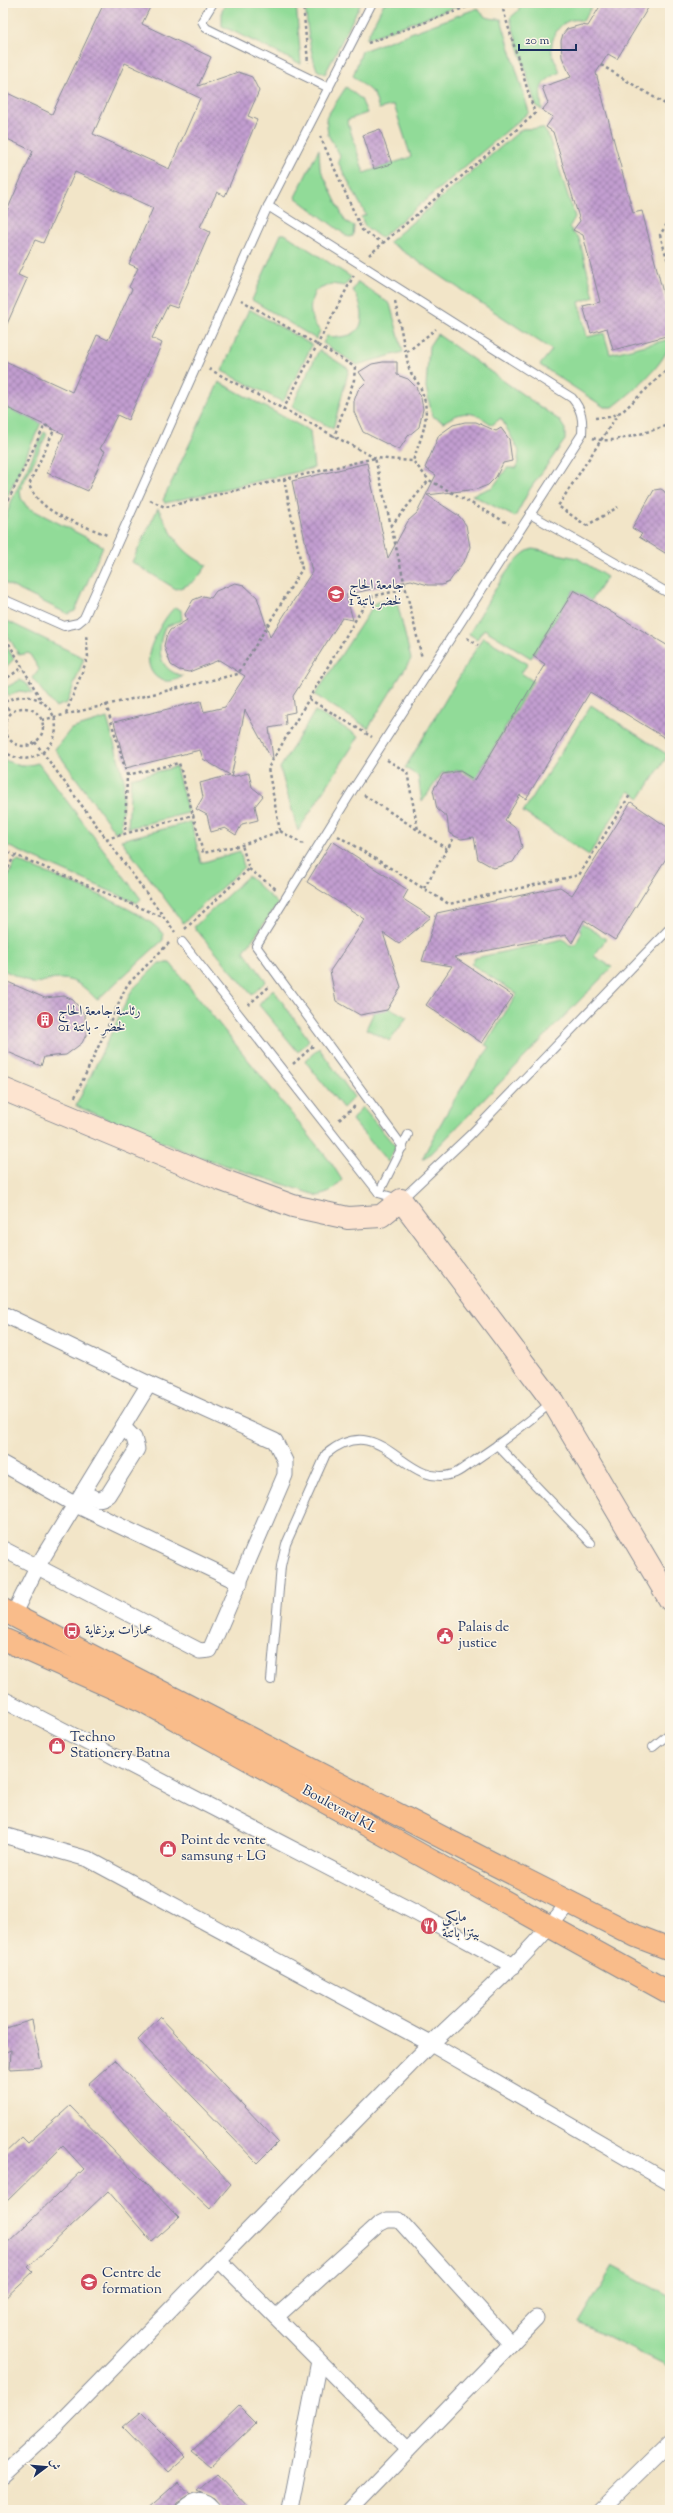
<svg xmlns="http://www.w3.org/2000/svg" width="673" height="2513" font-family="'Sorts Mill Goudy',Amiri,serif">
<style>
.green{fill:#91db98;stroke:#56857b}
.building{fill:url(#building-cross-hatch);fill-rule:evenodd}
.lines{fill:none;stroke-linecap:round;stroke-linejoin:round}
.lane-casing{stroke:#868a93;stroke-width:10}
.street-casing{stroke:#868a93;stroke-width:17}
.secondary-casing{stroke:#868a93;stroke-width:24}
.primary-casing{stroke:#868a93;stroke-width:24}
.path{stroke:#868a93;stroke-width:2.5;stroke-dasharray:3 3;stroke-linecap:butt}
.lane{stroke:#fff;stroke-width:8}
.street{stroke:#fff;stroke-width:15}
.secondary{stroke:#fde4d0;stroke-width:22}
.primary{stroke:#f9bc8a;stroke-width:22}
.labels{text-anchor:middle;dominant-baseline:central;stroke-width:3;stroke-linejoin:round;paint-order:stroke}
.poi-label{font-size:14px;fill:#1b2f5e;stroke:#fcf5e5;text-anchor:start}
.street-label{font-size:14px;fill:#1b2f5e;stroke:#fcf5e5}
</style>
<defs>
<pattern id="building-cross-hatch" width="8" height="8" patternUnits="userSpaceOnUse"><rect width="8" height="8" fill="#c29ed0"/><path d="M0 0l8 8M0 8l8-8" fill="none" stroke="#9d81ac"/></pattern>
</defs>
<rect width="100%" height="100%" fill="#fcf5e5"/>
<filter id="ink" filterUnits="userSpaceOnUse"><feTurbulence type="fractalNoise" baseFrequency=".025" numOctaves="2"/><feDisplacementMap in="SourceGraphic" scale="8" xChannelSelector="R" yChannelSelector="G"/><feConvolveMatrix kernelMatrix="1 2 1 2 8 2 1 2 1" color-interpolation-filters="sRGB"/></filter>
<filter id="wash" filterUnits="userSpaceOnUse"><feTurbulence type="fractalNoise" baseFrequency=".012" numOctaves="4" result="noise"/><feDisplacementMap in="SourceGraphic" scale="16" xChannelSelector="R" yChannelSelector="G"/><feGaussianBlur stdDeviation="0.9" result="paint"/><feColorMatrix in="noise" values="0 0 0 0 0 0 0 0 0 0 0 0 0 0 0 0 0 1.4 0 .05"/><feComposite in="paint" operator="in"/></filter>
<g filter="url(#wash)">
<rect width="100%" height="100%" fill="#f2e5c8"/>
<!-- green -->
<g class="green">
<polygon points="226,3 296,3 301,64 222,26 222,10"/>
<path d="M 305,3 L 361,3 L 325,74 L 317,70 C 309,48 307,26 305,3 Z"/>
<polygon points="384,3 467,3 366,39"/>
<path d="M 521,3 L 594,3 L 583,21 C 563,14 549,36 552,54 C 554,60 558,66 560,72 C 537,85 540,86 542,110 L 536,106 L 510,18 L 518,11 Z"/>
<path d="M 478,8 C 483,18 490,19 501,19 L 529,112 L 381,238 L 365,226 L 361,217 L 366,215 L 338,162 L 340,155 L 328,135 L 326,118 L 346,87 L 361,99 L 367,113 L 347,120 L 364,173 L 411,157 L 394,105 L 379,109 L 374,94 L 353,76 L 362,51 Z"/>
<path d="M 543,128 L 548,135 L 575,217 L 570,226 L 572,232 L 579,238 L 594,297 L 579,302 L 587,337 L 604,333 L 610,354 L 670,339 C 670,361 630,394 613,407 L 604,407 L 540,365 L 552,350 L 389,242 L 522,129 Z"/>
<polygon points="319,149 320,168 345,221 354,226 353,236 348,237 295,197"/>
<path d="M 281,234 L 285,234 L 351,277 L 345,286 L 331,284 L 315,291 C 308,306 309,318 320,331 L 316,339 L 252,300 Z"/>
<path d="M 358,282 L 390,304 L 403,352 L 357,365 L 323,343 L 327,336 C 364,342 370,318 353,290 Z"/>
<polygon points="249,309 312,345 283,402 222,371"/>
<path d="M 437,334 L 559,420 L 565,429 L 565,440 L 530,489 L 515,517 L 472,495 L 493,487 L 507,468 L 517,468 L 519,451 L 501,418 L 492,425 C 473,410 463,410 444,422 L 432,416 L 426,387 L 429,346 Z"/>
<polygon points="319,350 349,369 333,429 292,406"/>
<polygon points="219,382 310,431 314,468 165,503 163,500"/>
<polygon points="3,406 41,423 3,506"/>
<polygon points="44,432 47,434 20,490 21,498 27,507 103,546 75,611 68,614 3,582 3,525 11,502"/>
<path d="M 158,508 C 172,534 179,552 207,565 C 198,579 192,585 176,589 L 132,562 Z"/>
<path d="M 533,549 L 577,558 L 607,577 L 591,601 L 574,590 L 531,658 L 484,629 L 477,639 L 469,634 C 481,615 512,552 533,549 Z"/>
<polygon points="396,598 411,659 368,728 315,695 375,603"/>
<path d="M 175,607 L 181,610 L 182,620 L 165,627 C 156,649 158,670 183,676 C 165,689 145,676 149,653 C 152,640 165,616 175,607 Z"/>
<polygon points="3,619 84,658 67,703 55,707 32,678 39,669 29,653 19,655 3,627"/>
<polygon points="483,637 528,664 521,673 533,681 479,772 491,780 487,786 461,770 442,773 422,802 418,776 405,768"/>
<polygon points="3,640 14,659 3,670"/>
<polygon points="20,680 26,683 33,693 19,691 9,696 5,688"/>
<polygon points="591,705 668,755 640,798 629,791 589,855 523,812"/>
<polygon points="315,711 359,736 298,831 280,768"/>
<polygon points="107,718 124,779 121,830 115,832 55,749 71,729"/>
<path d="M 3,759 C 14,765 25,767 38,763 L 141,899 L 137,903 L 3,844 Z"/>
<polygon points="176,767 188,813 128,828 131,778"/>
<polygon points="191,822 201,863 240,851 244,867 183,923 121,840"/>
<path d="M 18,861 C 51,876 144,908 163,934 L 163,940 L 97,1000 C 76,977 64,975 34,984 L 3,970 L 3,890 L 14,863 Z"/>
<polygon points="248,876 278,904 244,951 266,981 252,995 194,927"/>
<path d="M 576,919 L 606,939 L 594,956 L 612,967 L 432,1153 L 422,1159 C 442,1120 463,1082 490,1047 L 485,1045 L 517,994 L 471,964 L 475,958 L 563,939 L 570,945 L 576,945 L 581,933 Z"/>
<polygon points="159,963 170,963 332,1164 342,1180 330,1192 319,1196 188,1153 76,1106 132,990"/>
<polygon points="273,989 309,1040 298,1052 259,1005"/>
<polygon points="388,1007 407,1017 390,1041 366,1029 374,1012"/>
<polygon points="319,1048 354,1097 343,1108 305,1061"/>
<polygon points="362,1107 396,1147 388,1162 352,1120"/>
<polygon points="613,2266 670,2297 670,2368 579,2323"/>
</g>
<g id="blocks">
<!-- building -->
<g class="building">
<path d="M 104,3 L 152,3 L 142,24 L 211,57 L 198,86 L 238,72 L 252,77 L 259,91 L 248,116 L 257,120 L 225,196 L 217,192 L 200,227 L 210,232 L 177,308 L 168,305 L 152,338 L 162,343 L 128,420 L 117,415 L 100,449 L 105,451 L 88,491 L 47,473 L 64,434 L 3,406 L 3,360 L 72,392 L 97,335 L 108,340 L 132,289 L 129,287 L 138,268 L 129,264 L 153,208 L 75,172 L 43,243 L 35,240 L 18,275 L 27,279 L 3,333 L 3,220 L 33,151 L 3,137 L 3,91 L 52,114 ZM 125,63 L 200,98 L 169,169 L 93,134 Z"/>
<polygon points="602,3 651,3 617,59 608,54 596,73 633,213 642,211 670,320 670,335 613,350 607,328 591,333 583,306 600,302 583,235 573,230 580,221 553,132 546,127 553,117 542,110 548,103 542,87 571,77 562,57 561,41 563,34 567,29 581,25 588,26"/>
<polygon points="380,129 392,164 374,169 363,135"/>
<polygon points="383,362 397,362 397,375 408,379 416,387 421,398 423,409 419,427 408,436 399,450 363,432 354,412 354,401 358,390 366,382 359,372 372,364"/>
<polygon points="465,422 476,422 496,431 501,428 509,439 512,461 503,463 496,477 488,485 478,489 427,495 459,516 466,525 470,547 466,558 449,582 442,585 428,585 411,580 346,595 353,620 342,618 293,696 295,712 285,714 286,725 269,728 273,758 271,758 245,710 231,777 249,773 252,787 263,796 255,806 258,820 242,824 236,835 225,828 211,832 207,815 196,809 203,797 200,783 230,775 203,759 200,750 126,768 114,722 201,701 204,712 225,707 245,676 219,660 189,672 179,670 171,665 164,646 166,637 170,630 187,620 185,614 193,600 203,596 211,598 216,591 235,583 244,585 257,597 270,637 312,572 292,481 367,463 388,558 408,521 417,513 436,475 425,468 439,435 453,425"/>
<polygon points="661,489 664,491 670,501 670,556 639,537 642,534 632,528 654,490"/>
<polygon points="574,590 670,647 670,741 590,692 526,799 520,795 505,820 518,830 522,847 513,862 494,868 478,859 474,837 461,839 449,833 447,817 437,809 433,790 443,774 460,771 475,780 545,664 533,656"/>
<polygon points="631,802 670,829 670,852 615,940 584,920 572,943 566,935 454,957 513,996 482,1043 426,1005 452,966 422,961 437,913 560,887 572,895"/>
<polygon points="332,841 408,890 403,899 431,917 399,944 383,933 401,987 387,1010 360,1015 336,1001 330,971 365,919 307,882"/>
<polygon points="3,980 45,998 64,996 73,1000 85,1015 86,1035 82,1043 66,1055 44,1057 41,1066 3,1050"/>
<polygon points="160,2017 278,2142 257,2163 138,2040"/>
<polygon points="32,2020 42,2067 10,2069 11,2050 3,2053 3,2029"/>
<polygon points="115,2060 231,2184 210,2209 147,2150 88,2084"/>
<polygon points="70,2106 179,2218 152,2242 108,2191 28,2267 33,2272 3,2300 3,2247 84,2169 63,2146 3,2205 3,2155 22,2137 28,2143"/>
<polygon points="239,2406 256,2423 210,2466 192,2451"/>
<polygon points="141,2412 186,2457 168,2473 123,2427"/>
<polygon points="217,2474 251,2510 223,2510 215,2499 197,2491"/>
<polygon points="178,2482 190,2495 177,2503 174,2510 146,2510"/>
</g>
</g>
</g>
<g filter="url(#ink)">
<use href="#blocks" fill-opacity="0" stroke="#868a93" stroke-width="1"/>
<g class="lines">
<defs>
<g id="lane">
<polyline points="213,3 202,21 206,28 329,88"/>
<path d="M 268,206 L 572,398 C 582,410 583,419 582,434 L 354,788 L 256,946 L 403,1147"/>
<polyline points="530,514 670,594"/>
<polyline points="3,599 64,626 78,623 84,618 268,206 372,3"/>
<polyline points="182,942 379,1193 401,1200 470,1135 670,928"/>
<polyline points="379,1193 408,1135"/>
<polyline points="497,1445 591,1543"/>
<path d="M 271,1680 L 281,1566 L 286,1544 L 326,1454 C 383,1408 403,1490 453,1474 C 460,1472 467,1465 474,1461 C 501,1443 527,1423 552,1402"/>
<polyline points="653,1747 670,1733"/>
</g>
<g id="street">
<polyline points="3,1314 149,1384 275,1441 285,1461 285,1475 210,1650 200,1651 3,1549"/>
<polyline points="3,1464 76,1505 240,1583"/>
<path d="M 83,1492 C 93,1498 98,1502 108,1495 L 137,1449 L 134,1438 L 123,1427"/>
<polyline points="13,1615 37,1567 149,1384"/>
<polyline points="3,1699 418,1914 514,1966"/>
<polyline points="3,1835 88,1859 431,2044 670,2183"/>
<polyline points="219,2260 408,2450"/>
<polyline points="276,2317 379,2224 387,2220 399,2220 511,2344"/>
<path d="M 3,2475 L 53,2429 C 172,2308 290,2187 409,2066 C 462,2011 523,1964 569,1902"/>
<path d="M 183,2510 C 195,2499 203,2498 214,2510"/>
<polyline points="290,2510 319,2361"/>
<polyline points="350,2510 536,2318"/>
<polyline points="600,2510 670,2442"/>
</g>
<polyline id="secondary" points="3,1089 222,1180 293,1206 348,1218 381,1216 401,1200 553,1402 670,1600"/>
<g id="primary">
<polyline points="3,1610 480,1857 636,1936 670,1949"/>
<polyline points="3,1639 143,1701 670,1993"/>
</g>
</defs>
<!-- lane casing -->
<use href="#lane" class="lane-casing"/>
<!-- street casing -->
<use href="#street" class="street-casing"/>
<!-- secondary casing -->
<use href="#secondary" class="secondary-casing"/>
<!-- primary casing -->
<use href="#primary" class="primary-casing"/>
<!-- path -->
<g class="path">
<polyline points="303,3 308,63"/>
<polyline points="368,43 478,3"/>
<polyline points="601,65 670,107"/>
<polyline points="320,136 362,230 383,243"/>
<polyline points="670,219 660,235 670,268"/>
<polyline points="369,255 535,114 501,3"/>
<polyline points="241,300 355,367 354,380 334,437"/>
<path d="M 395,302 C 400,324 404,346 409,368 C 411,376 419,382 421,389 C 432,416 422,434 413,461"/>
<polyline points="407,352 436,329"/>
<polyline points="209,369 375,458 413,461 429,480 509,524"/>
<polyline points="283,410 354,275"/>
<polyline points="595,418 609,417 623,411 670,367"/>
<path d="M 593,438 C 612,446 650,430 670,425"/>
<polyline points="150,500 165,507 375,458 422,658"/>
<path d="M 3,511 L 45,425 L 54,430 L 29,485 C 42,515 78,523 107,535"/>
<polyline points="391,526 429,480"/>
<polyline points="586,526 618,507"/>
<polyline points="587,526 558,506 618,414"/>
<polyline points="3,633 41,700"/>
<polyline points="467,638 478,645"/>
<polyline points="3,681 23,667"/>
<polyline points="309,699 372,737"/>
<polyline points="3,703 11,712"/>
<polyline points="106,704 127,775 125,833"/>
<circle cx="24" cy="727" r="19"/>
<polyline points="66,713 88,657 86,634"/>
<polyline points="42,720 238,674 302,569 284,479"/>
<polyline points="35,742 175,932"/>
<path d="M 3,751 C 14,758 25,762 38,755 C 77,735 46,677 3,703"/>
<polyline points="387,760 407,772 418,830"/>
<polyline points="127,775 179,763 193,815"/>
<polyline points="364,795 447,849"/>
<polyline points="280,831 268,768 369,597 406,589"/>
<polyline points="338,836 449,904 579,875 630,795"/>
<polyline points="106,839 193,815 203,853 242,845 280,831 303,844"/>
<polyline points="3,850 165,918"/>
<polyline points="249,869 276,889"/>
<polyline points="3,879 14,856"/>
<polyline points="424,888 455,836"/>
<polyline points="185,929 249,869 242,845"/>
<polyline points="248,1005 270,986"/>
<polyline points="293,1064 313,1046"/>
<polyline points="75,1097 127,985 169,943"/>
<polyline points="339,1120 356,1105"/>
</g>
<!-- lane -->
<use href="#lane" class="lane"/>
<!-- street -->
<use href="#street" class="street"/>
<!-- secondary -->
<use href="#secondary" class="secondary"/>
<!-- primary -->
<use href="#primary" class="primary"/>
</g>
</g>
<!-- icons -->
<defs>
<symbol id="university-disc" viewBox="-11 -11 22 22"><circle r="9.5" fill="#d1495b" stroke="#fcf5e5"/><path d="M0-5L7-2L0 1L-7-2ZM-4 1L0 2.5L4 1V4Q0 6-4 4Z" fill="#fff"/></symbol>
<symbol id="building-disc" viewBox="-11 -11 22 22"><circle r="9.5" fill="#d1495b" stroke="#fcf5e5"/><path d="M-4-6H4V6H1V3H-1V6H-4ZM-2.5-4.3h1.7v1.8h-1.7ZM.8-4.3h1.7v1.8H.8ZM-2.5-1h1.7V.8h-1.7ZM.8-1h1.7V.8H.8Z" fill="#fff"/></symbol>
<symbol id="bus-disc" viewBox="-11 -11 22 22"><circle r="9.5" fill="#d1495b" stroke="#fcf5e5"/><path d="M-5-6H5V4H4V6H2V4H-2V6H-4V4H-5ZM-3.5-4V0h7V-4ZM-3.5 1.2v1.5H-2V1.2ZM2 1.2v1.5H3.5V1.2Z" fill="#fff"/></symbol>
<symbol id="civic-disc" viewBox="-11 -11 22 22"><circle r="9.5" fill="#d1495b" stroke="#fcf5e5"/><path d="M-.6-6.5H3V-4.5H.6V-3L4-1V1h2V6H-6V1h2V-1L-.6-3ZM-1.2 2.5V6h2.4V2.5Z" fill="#fff"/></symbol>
<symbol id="shop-disc" viewBox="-11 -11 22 22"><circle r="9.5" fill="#d1495b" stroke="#fcf5e5"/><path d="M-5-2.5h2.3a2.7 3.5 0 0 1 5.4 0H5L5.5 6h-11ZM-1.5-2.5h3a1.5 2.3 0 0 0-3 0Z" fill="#fff"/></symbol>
<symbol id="restaurant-disc" viewBox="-11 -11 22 22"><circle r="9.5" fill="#d1495b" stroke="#fcf5e5"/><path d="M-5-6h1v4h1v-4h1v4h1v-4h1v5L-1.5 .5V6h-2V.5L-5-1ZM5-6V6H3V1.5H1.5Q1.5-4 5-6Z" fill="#fff"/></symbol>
</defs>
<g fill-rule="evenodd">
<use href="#university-disc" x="326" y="584" width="20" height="20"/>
<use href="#building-disc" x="35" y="1010" width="20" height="20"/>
<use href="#bus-disc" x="62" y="1621" width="20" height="20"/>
<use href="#civic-disc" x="435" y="1626" width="20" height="20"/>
<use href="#shop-disc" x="47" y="1736" width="20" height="20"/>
<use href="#shop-disc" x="158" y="1839" width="20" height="20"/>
<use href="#restaurant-disc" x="419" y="1916" width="20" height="20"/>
<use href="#university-disc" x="79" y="2272" width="20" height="20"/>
</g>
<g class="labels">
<!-- poi labels -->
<g class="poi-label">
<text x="349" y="586">جامعة الحاج<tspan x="349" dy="16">لخضر باتنة 1</tspan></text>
<text x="58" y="1012">رئاسة جامعة الحاج<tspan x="58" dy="16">لخضر - باتنة 01</tspan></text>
<text x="458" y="1628">Palais de<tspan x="458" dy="16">justice</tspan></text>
<text x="85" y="1631">عمارات بوزغاية</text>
<text x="70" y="1738">Techno<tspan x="70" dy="16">Stationery Batna</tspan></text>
<text x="181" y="1841">Point de vente<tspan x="181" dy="16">samsung + LG</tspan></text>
<text x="442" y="1918">مايكي<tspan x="442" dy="16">بيتزا باتنة</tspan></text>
<text x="102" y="2274">Centre de<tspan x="102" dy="16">formation</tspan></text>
</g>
<!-- street labels -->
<g class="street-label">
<text transform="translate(339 1810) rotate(29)">Boulevard KL</text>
</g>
</g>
<!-- margin -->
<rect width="673" height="2513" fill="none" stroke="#fcf5e5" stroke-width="16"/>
<!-- north arrow -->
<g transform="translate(46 2467) rotate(74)" stroke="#fcf5e5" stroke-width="3" paint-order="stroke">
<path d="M0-3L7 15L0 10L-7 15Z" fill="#1b2f5e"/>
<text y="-6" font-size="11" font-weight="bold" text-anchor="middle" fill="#1b2f5e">ش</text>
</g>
<!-- scale -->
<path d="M519 44v6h57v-6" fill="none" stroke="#1b2f5e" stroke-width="2"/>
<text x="525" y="44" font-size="12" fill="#1b2f5e" stroke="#fcf5e5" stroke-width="3" paint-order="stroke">20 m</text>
</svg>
